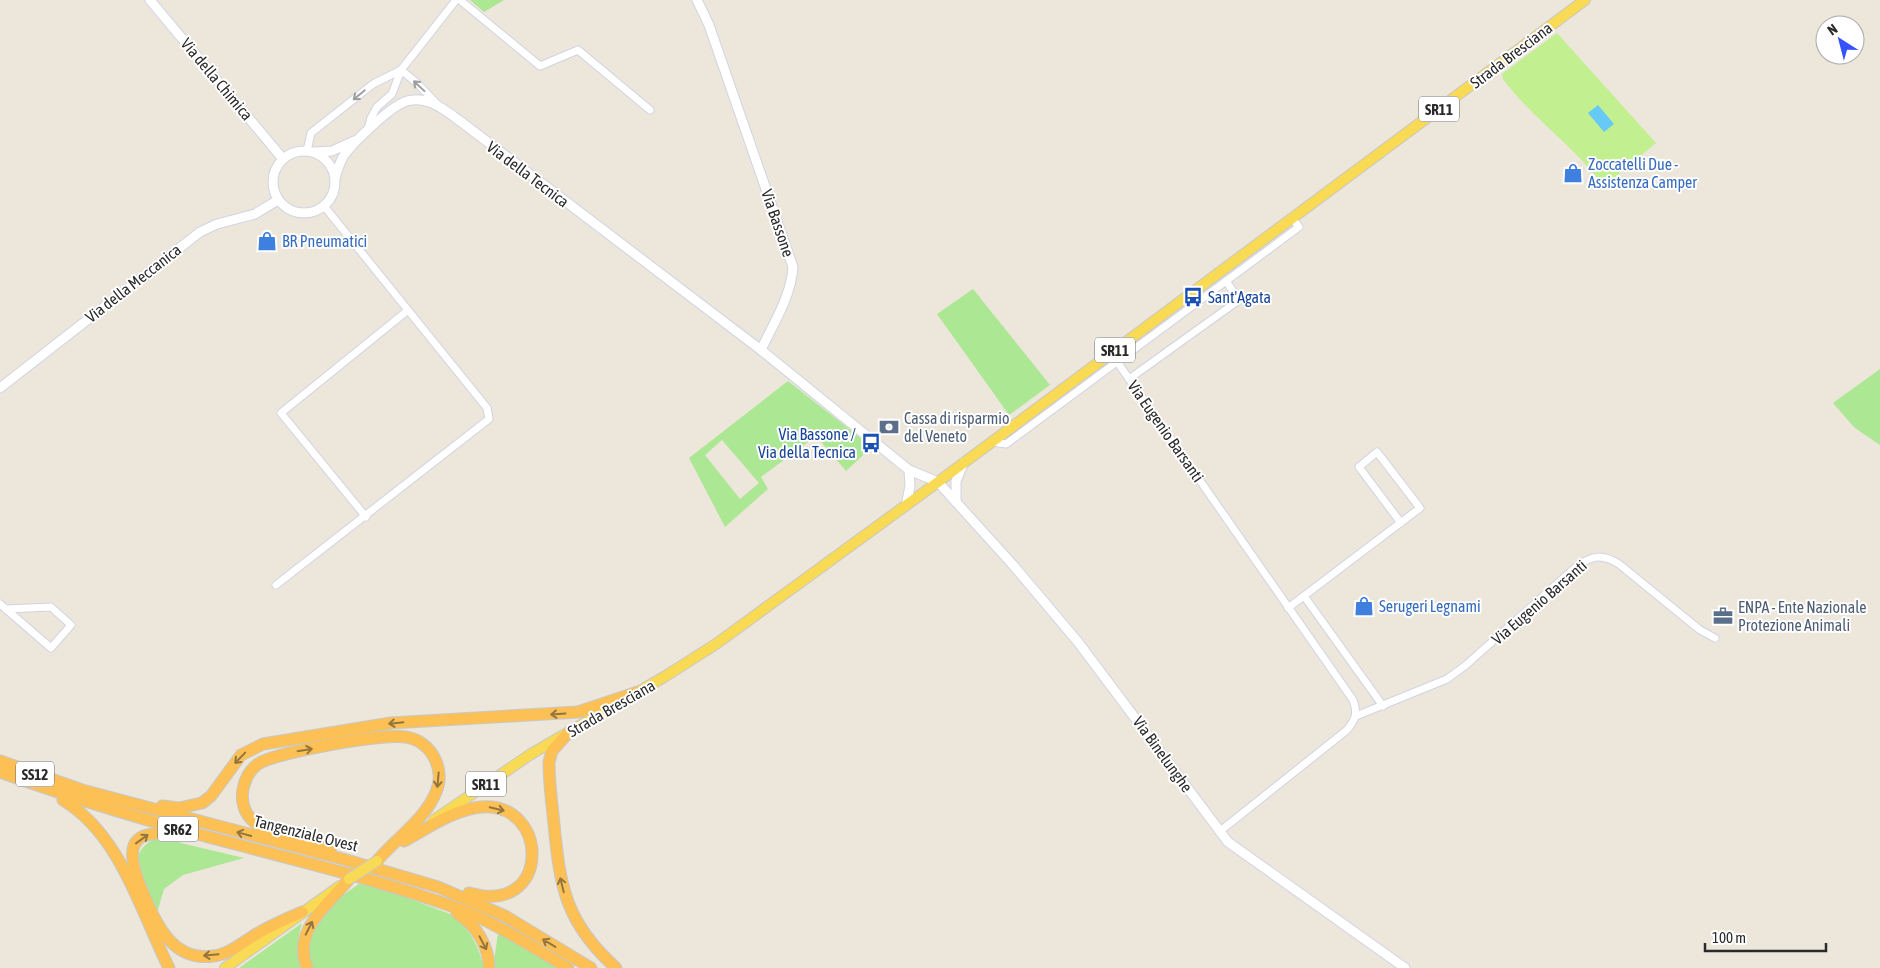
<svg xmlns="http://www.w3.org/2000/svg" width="1880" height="968" font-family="'Asap Condensed',sans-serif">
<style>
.green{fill:#ace794;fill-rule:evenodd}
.pitch{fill:#c2ef8f}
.water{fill:#67c9f6}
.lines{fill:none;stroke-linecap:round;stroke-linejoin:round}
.minor-casing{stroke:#d0d3e4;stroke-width:9}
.tertiary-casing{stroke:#d0d3e4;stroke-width:11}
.primary-casing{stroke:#c8c8c8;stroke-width:12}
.trunk-casing{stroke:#c8c8c8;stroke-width:13}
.minor{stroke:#fff;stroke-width:7}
.tertiary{stroke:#fff;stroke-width:9}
.primary{stroke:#f9da54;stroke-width:10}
.trunk{stroke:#fcc054;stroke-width:11}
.primary-bridge-casing{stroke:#c8c8c8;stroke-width:12;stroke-linecap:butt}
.primary-bridge{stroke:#f9da54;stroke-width:10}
.oneway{stroke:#9f9f9f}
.oneway2{stroke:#93753f}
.labels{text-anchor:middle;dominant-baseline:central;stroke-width:4;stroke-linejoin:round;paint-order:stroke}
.shield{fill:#fff;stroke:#6a6a6a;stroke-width:1}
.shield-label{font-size:15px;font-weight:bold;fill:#2a2a2a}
.street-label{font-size:16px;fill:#2a2a2a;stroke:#fff}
.shop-label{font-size:16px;fill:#366cbe;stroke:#fff;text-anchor:start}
.transit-label{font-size:16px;fill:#164399;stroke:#fff;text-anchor:start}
.service-label{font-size:16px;fill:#4e5e75;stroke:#fff;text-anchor:start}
</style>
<rect width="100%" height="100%" fill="#ede6db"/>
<!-- green -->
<g class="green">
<polygon points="470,0 504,0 484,12"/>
<polygon points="973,289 1050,385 1009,415 937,314"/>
<polygon points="1880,369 1880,445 1855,428 1833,403"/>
<path d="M 788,381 L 872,447 L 846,471 L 816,436 L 761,477 L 768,489 L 725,527 L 689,458 ZM 722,440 L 759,483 L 740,499 L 705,455 Z"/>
<path d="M 156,837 L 244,858 L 183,875 L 164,889 L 157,913 C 143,883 120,859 156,837 Z"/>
<path d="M 363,881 L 450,914 C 470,928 478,945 484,968 L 310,968 L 307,936 L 328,906 Z"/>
<path d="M 302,923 C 297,940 296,951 302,968 L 239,968 Z"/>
<polygon points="498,933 558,968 493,968"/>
</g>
<!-- pitch -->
<path class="pitch" d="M 1557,33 L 1656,143 L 1614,178 L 1606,177 L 1600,181 C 1571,144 1531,117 1503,79 L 1502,74 Z"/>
<!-- water -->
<polygon class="water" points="1598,105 1614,124 1604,132 1588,113"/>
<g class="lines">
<defs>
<g id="minor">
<polyline points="460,0 540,66 578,50 650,110"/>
<polyline points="401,70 418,84 436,103"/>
<polyline points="368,129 371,118 377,107 392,94 401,70 456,0"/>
<polyline points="307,151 311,133 373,84 401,70"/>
<path d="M 1111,353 L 1353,700 C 1358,713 1356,719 1347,730 L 1219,832"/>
<polyline points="1129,379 1239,300 1226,281"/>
<polyline points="992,442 1006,444 1299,227 1292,218"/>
<polyline points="366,517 281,413 407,311"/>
<polyline points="276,585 489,419 487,408 324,206"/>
<polyline points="1304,596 1383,706"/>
<polyline points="0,604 51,648 71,625 51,607 6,609"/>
<polyline points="1288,608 1420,508 1377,452 1359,467 1401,523"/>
<path d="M 1356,716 L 1447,679 L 1466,665 L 1577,566 C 1593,555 1602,554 1619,564 L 1700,630 L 1715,638"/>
</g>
<g id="tertiary">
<polyline points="150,0 283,159"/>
<path d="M 697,0 L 709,25 L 793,267 C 791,297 773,324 761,350"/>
<circle cx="304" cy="182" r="31"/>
<polyline points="314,152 332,151 354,141"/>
<path d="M 335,179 C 337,171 339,164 343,157 C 351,144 392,105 407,101 C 427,95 445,110 460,121 L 761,350 L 909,470 L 938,482 L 1013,565 L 1078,642 L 1228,842 L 1405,968"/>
<polyline points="0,388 200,232 217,224 255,214 278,200"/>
<polyline points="956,502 956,481 964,462"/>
<polyline points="906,506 910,486 909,470"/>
</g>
<g id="primary">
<polyline points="434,820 531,754 664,677 716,644 938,482 1585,0"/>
<polyline points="225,968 340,886"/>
</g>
<g id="trunk">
<path d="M 570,731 L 552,751 L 549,762 C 549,783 552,804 554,824 C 560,888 566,923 616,968"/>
<polyline points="0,761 82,790 343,859 438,887 505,916 591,968"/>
<path d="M 0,772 C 80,801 161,825 243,846 C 314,865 385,882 454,907 C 495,922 531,946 568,968"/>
<path d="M 63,800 C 121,835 140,910 169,968"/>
<polyline points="162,806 179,808 202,803 211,796 241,755 263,744 391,723 578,712 638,692"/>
<path d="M 179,836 C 124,825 126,853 143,893 C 156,923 172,962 213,956 C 231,954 245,940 260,932 C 274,924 288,918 302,912"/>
<path d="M 404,841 C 428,828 453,810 481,807 C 550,801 552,917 469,893"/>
<path d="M 330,850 C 304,837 262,840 246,812 C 238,796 244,774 258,764 C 276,752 385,733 406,737 C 431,741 446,769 436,792 C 425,820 396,838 377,861"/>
<path d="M 457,913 C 476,925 489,946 489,968"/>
<path d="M 307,968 C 292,929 328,906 349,879"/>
</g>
</defs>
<!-- minor casing -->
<use href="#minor" class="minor-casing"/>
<!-- tertiary casing -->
<use href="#tertiary" class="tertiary-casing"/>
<!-- primary casing -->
<use href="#primary" class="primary-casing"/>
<!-- trunk casing -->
<use href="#trunk" class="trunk-casing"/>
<!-- minor -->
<use href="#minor" class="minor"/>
<!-- tertiary -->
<use href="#tertiary" class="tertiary"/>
<!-- primary -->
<use href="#primary" class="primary"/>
<!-- trunk -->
<use href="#trunk" class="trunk"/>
<defs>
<polyline id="primary-bridge" points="349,879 377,861"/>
</defs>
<!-- primary-bridge casing -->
<use href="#primary-bridge" class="primary-bridge-casing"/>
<!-- primary-bridge -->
<use href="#primary-bridge" class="primary-bridge"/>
</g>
<!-- one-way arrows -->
<defs><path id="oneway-shaft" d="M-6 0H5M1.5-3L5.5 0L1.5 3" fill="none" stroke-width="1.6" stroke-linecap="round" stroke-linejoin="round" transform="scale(1.25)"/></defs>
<g class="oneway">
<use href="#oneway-shaft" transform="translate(419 86) rotate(-137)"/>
<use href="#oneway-shaft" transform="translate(359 95) rotate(141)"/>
</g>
<g class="oneway2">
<use href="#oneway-shaft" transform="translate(558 714) rotate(176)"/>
<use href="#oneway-shaft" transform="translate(396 723) rotate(174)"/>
<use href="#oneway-shaft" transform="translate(305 750) rotate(-9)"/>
<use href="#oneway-shaft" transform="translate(240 758) rotate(134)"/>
<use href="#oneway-shaft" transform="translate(438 780) rotate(95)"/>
<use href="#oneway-shaft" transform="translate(497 809) rotate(14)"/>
<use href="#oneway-shaft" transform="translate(244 834) rotate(-165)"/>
<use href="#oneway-shaft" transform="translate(142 839) rotate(-36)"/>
<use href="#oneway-shaft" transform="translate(562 885) rotate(-104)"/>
<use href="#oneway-shaft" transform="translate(309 928) rotate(-63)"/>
<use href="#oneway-shaft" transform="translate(483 943) rotate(62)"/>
<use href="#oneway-shaft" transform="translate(549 943) rotate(-149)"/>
<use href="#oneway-shaft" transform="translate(211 955) rotate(175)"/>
</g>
<!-- icons -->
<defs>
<symbol id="shop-bare" viewBox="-9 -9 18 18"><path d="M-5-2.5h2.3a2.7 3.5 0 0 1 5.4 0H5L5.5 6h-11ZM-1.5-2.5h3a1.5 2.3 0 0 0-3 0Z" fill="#3f7fe0" stroke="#fff" stroke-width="2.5" paint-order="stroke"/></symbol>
<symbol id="bus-bare" viewBox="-9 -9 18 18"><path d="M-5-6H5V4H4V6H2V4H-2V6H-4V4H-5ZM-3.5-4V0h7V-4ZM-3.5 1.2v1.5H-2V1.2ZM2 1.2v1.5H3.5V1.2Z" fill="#1a4fb4" stroke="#fff" stroke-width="2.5" paint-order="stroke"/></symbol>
<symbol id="bank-bare" viewBox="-9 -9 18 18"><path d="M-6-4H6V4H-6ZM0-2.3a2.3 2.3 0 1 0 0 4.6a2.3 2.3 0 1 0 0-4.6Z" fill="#5c6f8a" stroke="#fff" stroke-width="2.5" paint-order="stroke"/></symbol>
<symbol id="office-bare" viewBox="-9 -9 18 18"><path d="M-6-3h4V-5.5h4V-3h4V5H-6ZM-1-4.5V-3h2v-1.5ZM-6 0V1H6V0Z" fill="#5c6f8a" stroke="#fff" stroke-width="2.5" paint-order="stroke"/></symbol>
</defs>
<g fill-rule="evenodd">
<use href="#shop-bare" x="1559" y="159" width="28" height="28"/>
<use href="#shop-bare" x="253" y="227" width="28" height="28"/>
<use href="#bus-bare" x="1179" y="283" width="28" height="28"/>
<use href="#bank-bare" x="875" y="413" width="28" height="28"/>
<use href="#bus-bare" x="857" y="429" width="28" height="28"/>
<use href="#shop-bare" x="1350" y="592" width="28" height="28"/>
<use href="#office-bare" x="1709" y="602" width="28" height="28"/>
</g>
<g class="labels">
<!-- shield labels -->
<g class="shield">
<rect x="1419" y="96.5" width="40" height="25" rx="4"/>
<rect x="1095" y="337.5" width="40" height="25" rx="4"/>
<rect x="16" y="761.5" width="38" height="25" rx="4"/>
<rect x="466" y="771.5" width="40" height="25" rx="4"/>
<rect x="158" y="816.5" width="40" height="25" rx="4"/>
</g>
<g class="shield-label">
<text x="1439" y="109">SR11</text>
<text x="1115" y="350">SR11</text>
<text x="35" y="774">SS12</text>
<text x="486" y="784">SR11</text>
<text x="178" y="829">SR62</text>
</g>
<!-- street labels -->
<g class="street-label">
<text transform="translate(1511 55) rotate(-37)">Strada Bresciana</text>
<text transform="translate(217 79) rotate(50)">Via della Chimica</text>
<text transform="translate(528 174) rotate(37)">Via della Tecnica</text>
<text transform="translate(778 223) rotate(71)">Via Bassone</text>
<text transform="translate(133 283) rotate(-38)">Via della Meccanica</text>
<text transform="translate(1166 431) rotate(55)">Via Eugenio Barsanti</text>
<text transform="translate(1539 602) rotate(-41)">Via Eugenio Barsanti</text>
<text transform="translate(611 708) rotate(-30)">Strada Bresciana</text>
<text transform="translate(1163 754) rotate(54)">Via Binelunghe</text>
<text transform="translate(306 833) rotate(14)">Tangenziale Ovest</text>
</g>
<!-- shop labels -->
<g class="shop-label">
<text x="1588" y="164">Zoccatelli Due -<tspan x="1588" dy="18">Assistenza Camper</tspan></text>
<text x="282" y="241">BR Pneumatici</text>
<text x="1379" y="606">Serugeri Legnami</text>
</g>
<!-- transit labels -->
<g class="transit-label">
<text x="1208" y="297">Sant'Agata</text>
<text x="856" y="434" text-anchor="end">Via Bassone /<tspan x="856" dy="18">Via della Tecnica</tspan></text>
</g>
<!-- service labels -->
<g class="service-label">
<text x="904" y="418">Cassa di risparmio<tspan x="904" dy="18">del Veneto</tspan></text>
<text x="1738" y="607">ENPA - Ente Nazionale<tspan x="1738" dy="18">Protezione Animali</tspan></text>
</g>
</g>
<!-- north arrow -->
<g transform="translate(1840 40) rotate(324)"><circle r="24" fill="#ffffff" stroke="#aaaaaa"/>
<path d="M0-4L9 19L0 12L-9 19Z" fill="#3652ff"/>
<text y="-8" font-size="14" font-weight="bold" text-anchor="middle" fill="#2a2a2a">N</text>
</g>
<!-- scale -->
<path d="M1705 943v8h121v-8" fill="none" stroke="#2a2a2a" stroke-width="2.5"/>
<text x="1712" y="943" font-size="15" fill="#2a2a2a" stroke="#ffffff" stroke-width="4" paint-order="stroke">100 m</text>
</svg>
